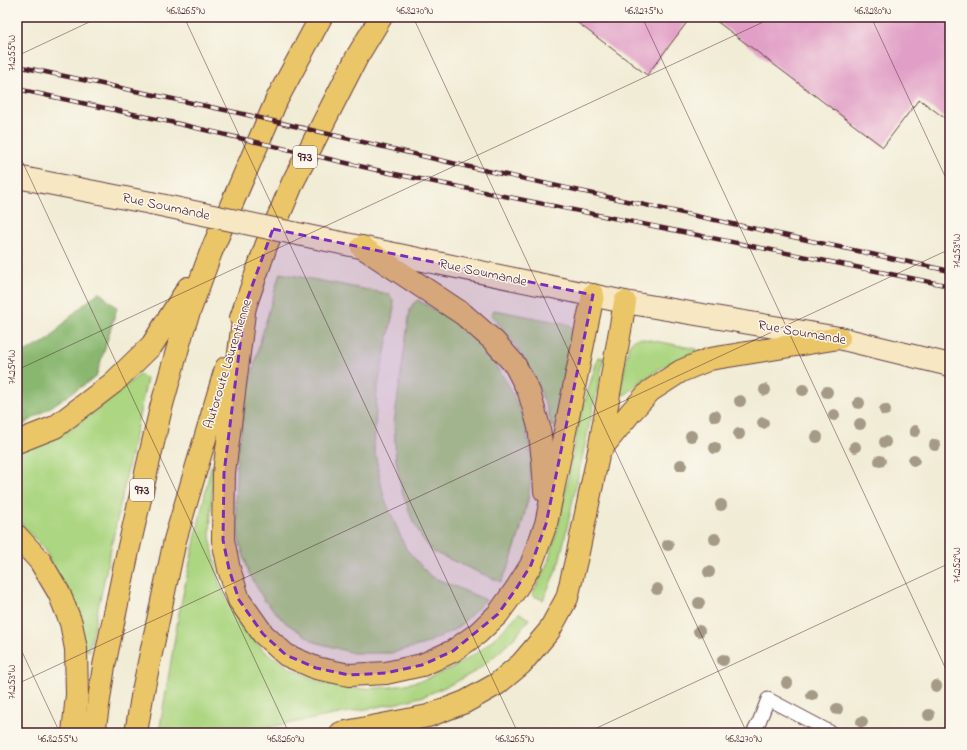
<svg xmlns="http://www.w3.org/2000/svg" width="967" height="750" font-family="'Indie Flower',sans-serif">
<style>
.green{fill:#acd681;stroke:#7b7a56}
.forest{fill:#89b76f;stroke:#6a6b4d}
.building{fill:#e19ec6}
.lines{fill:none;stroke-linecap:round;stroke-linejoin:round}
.lane-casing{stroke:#633e44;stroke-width:15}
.secondary-casing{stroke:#633e44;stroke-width:24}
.highway-casing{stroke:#633e44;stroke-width:24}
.lane{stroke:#fff;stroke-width:13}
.secondary{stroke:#f7e8c3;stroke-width:22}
.highway{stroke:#ebc669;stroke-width:22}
.rail-casing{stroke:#4a1f2b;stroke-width:4.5}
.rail{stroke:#fbf7ec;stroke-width:3;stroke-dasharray:9;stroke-linecap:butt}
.secondary-bridge-casing{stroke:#633e44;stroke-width:24;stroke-linecap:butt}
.secondary-bridge{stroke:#f7e8c3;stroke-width:22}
.tree{fill:#a59a86}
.marked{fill:#7b2cbf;fill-opacity:0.2;stroke:#7b2cbf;stroke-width:3;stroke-dasharray:8 5;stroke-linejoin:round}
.ticks{fill:none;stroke:#4a1f2b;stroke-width:1;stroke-opacity:0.45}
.labels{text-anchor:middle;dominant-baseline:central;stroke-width:3;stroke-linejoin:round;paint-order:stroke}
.shield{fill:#fbf7ec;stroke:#7f6065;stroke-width:1}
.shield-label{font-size:13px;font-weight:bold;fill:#4a1f2b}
.street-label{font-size:14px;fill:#4a1f2b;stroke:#fbf7ec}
.neatline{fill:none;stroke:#4a1f2b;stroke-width:1.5}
.ticks-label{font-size:10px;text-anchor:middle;fill:#4a1f2b}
</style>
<rect width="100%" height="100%" fill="#fbf7ec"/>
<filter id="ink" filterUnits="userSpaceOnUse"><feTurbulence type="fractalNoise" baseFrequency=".025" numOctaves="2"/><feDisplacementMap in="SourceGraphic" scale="8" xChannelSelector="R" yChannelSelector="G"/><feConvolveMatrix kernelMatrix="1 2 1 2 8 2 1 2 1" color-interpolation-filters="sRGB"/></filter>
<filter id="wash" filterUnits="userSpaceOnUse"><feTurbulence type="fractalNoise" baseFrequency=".012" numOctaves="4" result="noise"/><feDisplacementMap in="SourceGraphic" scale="16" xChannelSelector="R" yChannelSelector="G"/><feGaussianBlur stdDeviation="0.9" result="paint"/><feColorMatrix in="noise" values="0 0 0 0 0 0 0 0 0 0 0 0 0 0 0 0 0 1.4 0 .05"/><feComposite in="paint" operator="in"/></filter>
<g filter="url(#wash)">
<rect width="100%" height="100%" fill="#f1ecd5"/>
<!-- green -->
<g class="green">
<polygon points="280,273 389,294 393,300 394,308 377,390 374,448 384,498 406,549 430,576 486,600 457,628 425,644 391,653 353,653 315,642 286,623 264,600 249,573 239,540 235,502 237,455 247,393 262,335"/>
<polygon points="418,300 452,320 484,348 508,384 524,419 532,458 529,495 520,532 509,566 501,582 433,552 422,538 412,519 402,491 396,460 394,424 410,310 413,304"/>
<path d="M 494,310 L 567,324 L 572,328 L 574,333 L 555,427 L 552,427 C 550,419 548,411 545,404 C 534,370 514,341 491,315 Z"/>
<path d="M 639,338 L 697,349 L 697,351 C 684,357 670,362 658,370 C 646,377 636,386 625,395 L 620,392 L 629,345 C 632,341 634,339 639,338 Z"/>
<polygon points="598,357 604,358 564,541 558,566 543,600 532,595 548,562 559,523 579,421"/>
<polygon points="140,374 147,379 89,651 83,647 46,551 17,519 17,452 66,432 103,405"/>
<polygon points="211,466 213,466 210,536 219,582 237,619 263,650 290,668 323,683 358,689 392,687 424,680 454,667 481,650 501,632 519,613 529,619 516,636 497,654 476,671 454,683 424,696 398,703 275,726 252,733 159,733 179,613"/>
</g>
<!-- forest -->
<polygon class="forest" points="99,292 117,308 96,377 17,429 17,355 47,341 76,311"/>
<g id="blocks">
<!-- building -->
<g class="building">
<polygon points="570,17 691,17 647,75"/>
<polygon points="711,17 950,17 950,122 919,99 883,147"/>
</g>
</g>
</g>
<g filter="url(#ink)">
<use href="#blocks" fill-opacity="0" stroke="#633e44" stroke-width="1"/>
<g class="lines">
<defs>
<polyline id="lane" points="753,733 759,722 768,699 832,733"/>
<g id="secondary">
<polyline points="17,177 151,203"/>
<polyline points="293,233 625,302 839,338 950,365"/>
</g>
<g id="highway">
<polyline points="362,247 463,314 494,341 515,365 529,392 539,427 543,461 545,491"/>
<polyline points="245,305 224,473 223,540 229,569 239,600 263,634 286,655 316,668 349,675 386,673 422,665 453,651 477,634 498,614 516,589 531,565 546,524 593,295"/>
<polyline points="241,318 266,246 293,182 358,55 381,17"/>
<polyline points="17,442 55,427 113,383 152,345 188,288"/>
<polyline points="601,449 631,412 650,391 681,371 710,359 839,338"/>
<polyline points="17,536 40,561 59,593 71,623 76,649 77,695 73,733"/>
<polyline points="94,733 104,666 128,551 161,408 184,326 211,252 277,99 321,17"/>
<polyline points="136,733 143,691 175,540 226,368"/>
<polyline points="341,733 428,716 465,702 497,684 521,664 549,631 567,598 578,552 599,451 625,302"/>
</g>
</defs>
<!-- lane casing -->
<use href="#lane" class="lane-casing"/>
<!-- secondary casing -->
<use href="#secondary" class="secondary-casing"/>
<!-- highway casing -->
<use href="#highway" class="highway-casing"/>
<!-- lane -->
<use href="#lane" class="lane"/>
<!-- secondary -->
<use href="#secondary" class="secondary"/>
<!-- highway -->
<use href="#highway" class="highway"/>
<defs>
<g id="rail">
<polyline points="17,66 239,113 465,166 950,271"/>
<polyline points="17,89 175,123 385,172 950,286"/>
</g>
</defs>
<!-- rail casing -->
<use href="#rail" class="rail-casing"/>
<!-- rail -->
<use href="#rail" class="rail"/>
<defs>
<polyline id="secondary-bridge" points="151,203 293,233"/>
</defs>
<!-- secondary-bridge casing -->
<use href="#secondary-bridge" class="secondary-bridge-casing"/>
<!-- secondary-bridge -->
<use href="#secondary-bridge" class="secondary-bridge"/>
</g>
<!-- trees -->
<g class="tree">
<circle cx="765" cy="390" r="6"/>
<circle cx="803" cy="390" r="6"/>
<circle cx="827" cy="392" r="6"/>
<circle cx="740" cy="401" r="6"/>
<circle cx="859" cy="403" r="6"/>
<circle cx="885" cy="410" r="6"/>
<circle cx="834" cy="415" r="6"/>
<circle cx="715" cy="416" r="6"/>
<circle cx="763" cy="423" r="6"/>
<circle cx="860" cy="424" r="6"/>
<circle cx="915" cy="431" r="6"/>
<circle cx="739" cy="434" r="6"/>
<circle cx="691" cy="436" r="6"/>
<circle cx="817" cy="437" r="6"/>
<circle cx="885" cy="442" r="6"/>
<circle cx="935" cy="445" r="6"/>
<circle cx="855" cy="447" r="6"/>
<circle cx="715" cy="448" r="6"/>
<circle cx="914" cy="460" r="6"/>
<circle cx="880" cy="461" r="6"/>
<circle cx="681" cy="465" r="6"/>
<circle cx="721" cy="505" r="6"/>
<circle cx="715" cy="539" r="6"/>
<circle cx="668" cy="545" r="6"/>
<circle cx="709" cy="572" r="6"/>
<circle cx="657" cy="589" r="6"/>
<circle cx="699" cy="603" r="6"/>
<circle cx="699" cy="631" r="6"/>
<circle cx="723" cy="660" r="6"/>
<circle cx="787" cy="683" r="6"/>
<circle cx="936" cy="686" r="6"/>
<circle cx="812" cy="695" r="6"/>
<circle cx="837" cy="709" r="6"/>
<circle cx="929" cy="715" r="6"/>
<circle cx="862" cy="722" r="6"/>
</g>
</g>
<!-- marked area -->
<path class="marked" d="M 273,229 L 593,295 L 546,524 L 531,565 L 516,589 L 498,614 L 453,651 L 422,665 L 386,673 L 349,675 L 316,668 L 286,655 L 263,634 L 239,600 L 229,569 L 223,540 L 224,473 L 245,305 Z"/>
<!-- ticks -->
<path class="ticks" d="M 184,17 L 518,733M 413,17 L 747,733M 642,17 L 950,678M 871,17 L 950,187M 17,56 L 100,17M 17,150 L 289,733M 17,370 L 774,17M 17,641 L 60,733M 17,684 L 950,249M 586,733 L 950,563"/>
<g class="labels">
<!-- shield labels -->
<g class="shield">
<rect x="293" y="146" width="24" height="22" rx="3"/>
<rect x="130" y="479" width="24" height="22" rx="3"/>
</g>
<g class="shield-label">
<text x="305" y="157">973</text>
<text x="142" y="490">973</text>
</g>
<!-- street labels -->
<g class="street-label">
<text transform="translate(166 207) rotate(12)">Rue Soumande</text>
<text transform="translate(483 273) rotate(12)">Rue Soumande</text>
<text transform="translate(802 333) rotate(10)">Rue Soumande</text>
<text transform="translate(228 364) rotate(-73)">Autoroute Laurentienne</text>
</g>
</g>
<!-- margin -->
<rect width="967" height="750" fill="none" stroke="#fbf7ec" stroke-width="44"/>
<rect x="22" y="22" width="923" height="706" class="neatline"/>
<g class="ticks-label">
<text x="186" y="14">46.8265°N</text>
<text x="415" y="14">46.8270°N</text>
<text x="644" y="14">46.8275°N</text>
<text x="873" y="14">46.8280°N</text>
<text transform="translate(11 53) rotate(-90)" y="4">71.255°W</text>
<text transform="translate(956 251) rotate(-90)" y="4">71.253°W</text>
<text transform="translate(11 367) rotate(-90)" y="4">71.254°W</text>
<text transform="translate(956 565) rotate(-90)" y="4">71.252°W</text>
<text transform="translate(11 682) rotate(-90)" y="4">71.253°W</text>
<text x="58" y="742">46.8255°N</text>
<text x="286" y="742">46.8260°N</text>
<text x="515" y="742">46.8265°N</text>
<text x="744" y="742">46.8270°N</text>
</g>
</svg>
